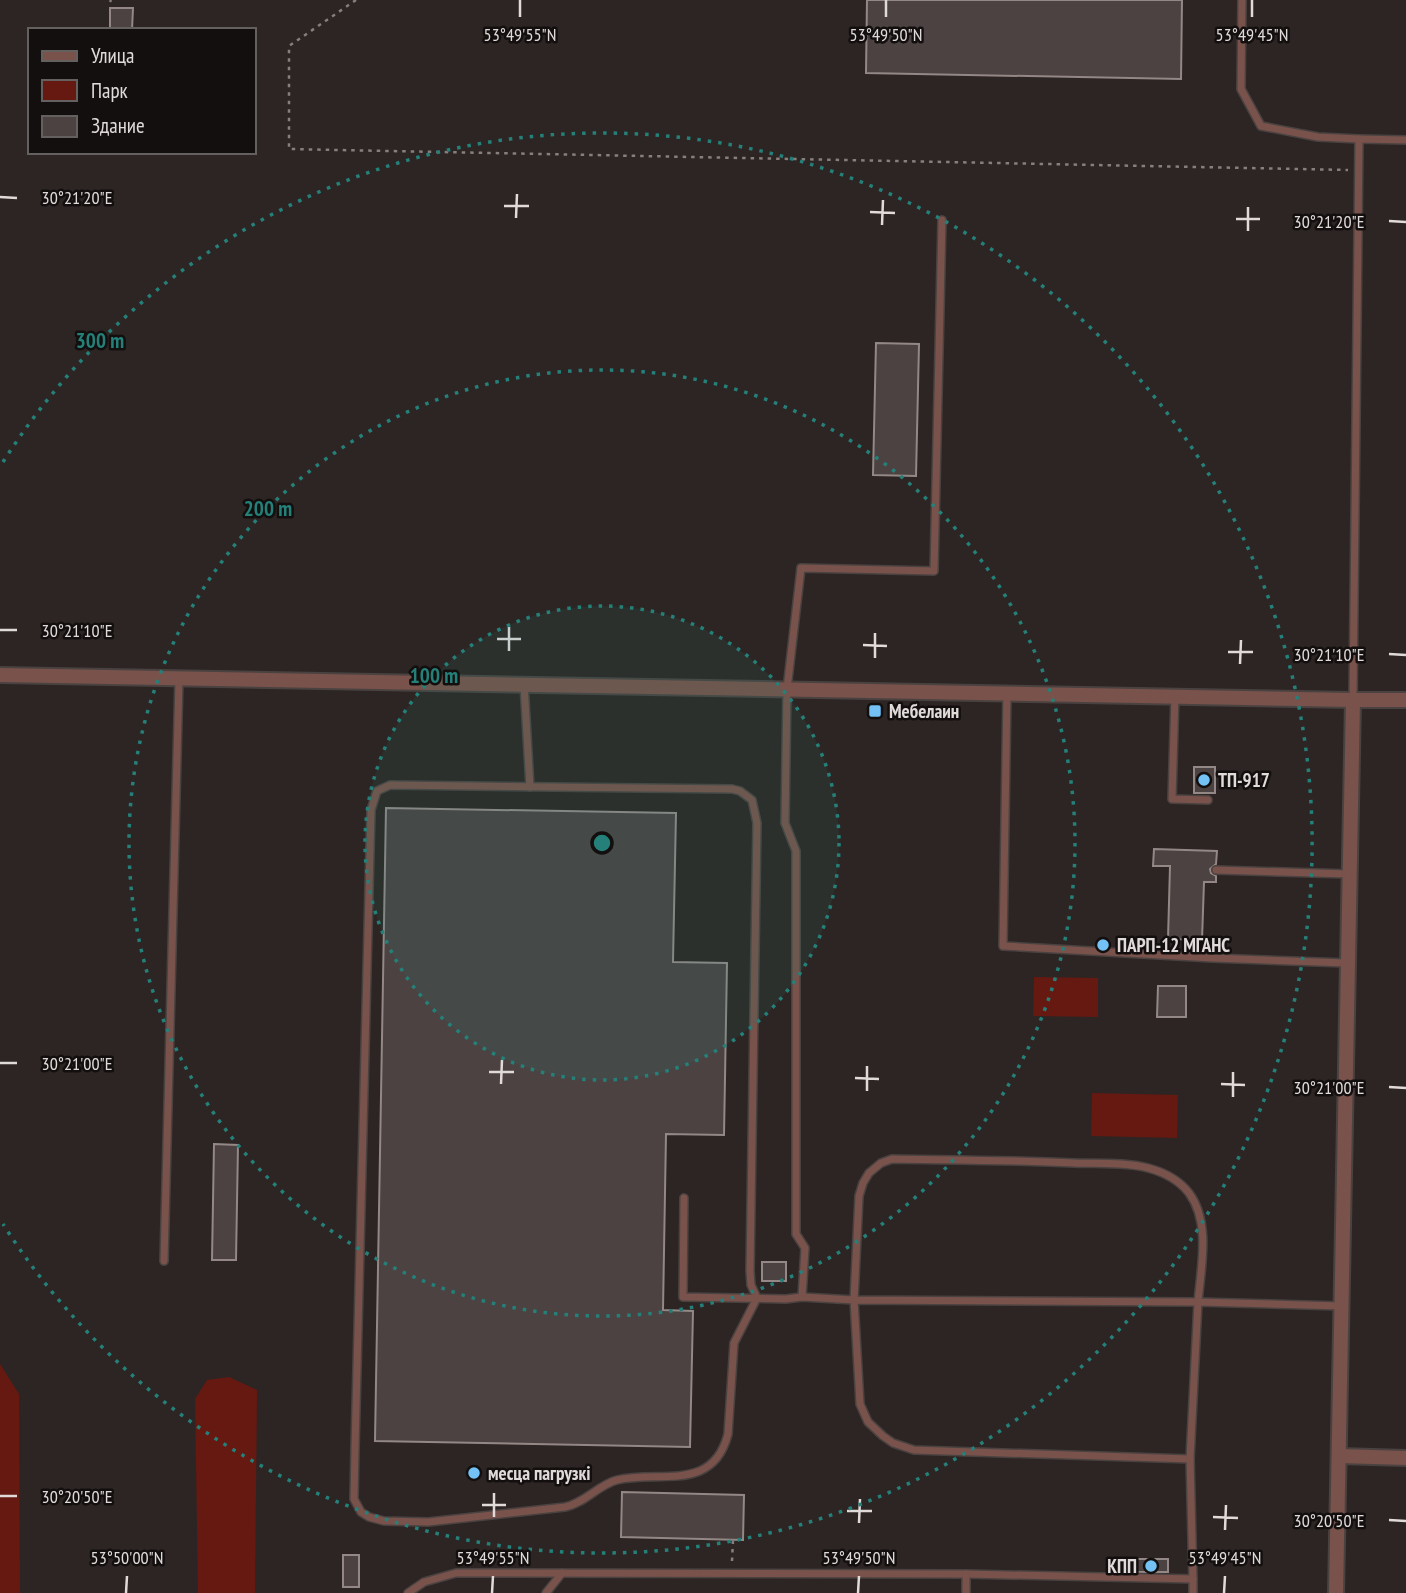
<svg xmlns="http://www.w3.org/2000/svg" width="1406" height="1593" font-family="'PT Sans Narrow',sans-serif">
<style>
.green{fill:#651911}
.building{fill:#4b4241;stroke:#938886;stroke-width:2}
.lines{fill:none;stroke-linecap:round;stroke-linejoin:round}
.lane-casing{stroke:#4a4240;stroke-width:10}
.street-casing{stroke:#4a4240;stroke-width:18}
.path{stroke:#867f7d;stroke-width:2.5;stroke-dasharray:3.5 5;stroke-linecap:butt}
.lane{stroke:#78524b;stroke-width:7}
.street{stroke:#78524b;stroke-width:14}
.ticks{fill:none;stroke:#e0dad9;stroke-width:2.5}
.ring{fill:none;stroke:#248079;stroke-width:3.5;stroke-dasharray:3.5 7}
.poi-dot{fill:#73c1f5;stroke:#120f0e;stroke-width:2.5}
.labels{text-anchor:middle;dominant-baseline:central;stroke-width:5;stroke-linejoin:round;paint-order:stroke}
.poi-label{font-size:19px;font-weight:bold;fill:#e0dad9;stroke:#120f0e;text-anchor:start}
.ticks-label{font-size:18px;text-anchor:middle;fill:#e0dad9;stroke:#120f0e;stroke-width:5;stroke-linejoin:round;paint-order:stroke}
.centre{fill:#248079;stroke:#120f0e;stroke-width:3.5}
.ring-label{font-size:21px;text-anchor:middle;font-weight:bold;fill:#248079;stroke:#120f0e;stroke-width:5;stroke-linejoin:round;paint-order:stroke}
</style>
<rect width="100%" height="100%" fill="#2d2523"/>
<!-- green -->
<g class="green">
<polygon points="1034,977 1098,978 1098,1017 1033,1016"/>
<polygon points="1092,1093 1178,1095 1177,1138 1091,1136"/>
<polygon points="0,1364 19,1394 20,1593 0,1593"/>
<polygon points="229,1377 257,1390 255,1593 198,1593 195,1399 207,1380"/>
</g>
<!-- building -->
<g class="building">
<polygon points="867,0 1182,0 1181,79 866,73"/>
<polygon points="110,8 133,8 132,30 110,30"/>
<polygon points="876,343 919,344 916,476 873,475"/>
<rect x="1194" y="767" width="21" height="26"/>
<polygon points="386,808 676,813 673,962 727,963 724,1135 666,1134 663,1310 693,1311 690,1447 375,1441"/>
<polygon points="1154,849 1217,851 1216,864 1210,869 1211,873 1216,876 1216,882 1204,882 1202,940 1168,939 1170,866 1153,866"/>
<polygon points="1158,986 1186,986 1186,1017 1157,1017"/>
<polygon points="214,1144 238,1145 236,1260 212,1260"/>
<rect x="762" y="1262" width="24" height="19"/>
<polygon points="622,1492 744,1495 743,1540 621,1537"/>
<rect x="343" y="1555" width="16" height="32"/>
<rect x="1133" y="1559" width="35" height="13"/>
</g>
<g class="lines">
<defs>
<g id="lane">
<polyline points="1242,0 1241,89 1261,126 1318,137 1359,139"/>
<polyline points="524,684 530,787"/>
<polyline points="1007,692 1003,946 1212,958 1346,963"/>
<polyline points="1175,695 1172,799 1208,800"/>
<polyline points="1353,700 1359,139 1406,140"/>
<path d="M 390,785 L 732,789 L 740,791 L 752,800 L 757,823 L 750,1271 L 751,1285 L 757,1298 L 734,1343 L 728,1434 C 713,1493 659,1470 617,1480 C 598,1485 585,1503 565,1507 L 428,1522 L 384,1521 L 369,1517 L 361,1512 L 354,1499 L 355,1448 L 371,810 L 377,791 Z"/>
<polyline points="1216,870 1349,874"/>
<path d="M 684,1198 L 683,1297 L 786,1299 L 802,1297 L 854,1300 L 1198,1302 C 1201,1267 1211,1223 1189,1193 C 1179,1180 1163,1172 1148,1168 C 1125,1162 1098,1164 1074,1163 C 1013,1160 952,1160 892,1159 L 881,1163 L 869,1173 L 863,1183 L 859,1196 L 854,1300 L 860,1404 L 868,1422 L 883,1436 L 893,1443 L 914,1450 L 1190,1459"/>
<polyline points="164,1261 179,679"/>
<polyline points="802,1297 805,1248 796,1234 796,851 785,823 787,689 801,568 934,571 942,220"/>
<polyline points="408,1593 424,1582 456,1573 966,1574 1193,1579 1190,1459 1198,1302 1341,1306"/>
<polyline points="546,1593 562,1573"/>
<polyline points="966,1593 966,1574"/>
<polyline points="1193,1593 1193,1579"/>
</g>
<g id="street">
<polyline points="0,675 1353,700"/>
<polyline points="1339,1456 1406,1458"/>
<polyline points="1336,1593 1353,700 1406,700"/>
</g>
</defs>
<!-- lane casing -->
<use href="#lane" class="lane-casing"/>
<!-- street casing -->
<use href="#street" class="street-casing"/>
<!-- path -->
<g class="path">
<polyline points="356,0 289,46 289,149 1348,170"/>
<polyline points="110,2 111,0"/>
<polyline points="732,1561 733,1540"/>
</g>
<!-- lane -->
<use href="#lane" class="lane"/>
<!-- street -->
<use href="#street" class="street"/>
</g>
<!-- ticks -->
<path class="ticks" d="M 520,17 L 520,0M 886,17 L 886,0M 1252,17 L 1252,0M 0,197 L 17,198M 504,206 L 529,206M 870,212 L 895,213M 516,218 L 517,194M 1236,219 L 1260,219M 1389,221 L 1406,222M 882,225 L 883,200M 1248,231 L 1248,207M 0,630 L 17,630M 497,639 L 521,639M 863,645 L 887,646M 509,651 L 509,627M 1228,652 L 1253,652M 1389,654 L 1406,655M 875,658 L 875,633M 1240,664 L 1241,640M 0,1063 L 17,1063M 489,1072 L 514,1072M 855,1078 L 879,1079M 501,1084 L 502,1060M 1221,1084 L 1245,1085M 1389,1087 L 1406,1088M 867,1091 L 867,1066M 1233,1097 L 1233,1072M 0,1496 L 17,1496M 482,1505 L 506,1505M 847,1511 L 872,1511M 494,1517 L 494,1493M 1213,1517 L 1238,1518M 1389,1520 L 1406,1521M 859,1523 L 860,1499M 1225,1530 L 1226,1505M 126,1593 L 127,1576M 492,1593 L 493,1576M 858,1593 L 859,1576M 1224,1593 L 1225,1576"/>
<!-- distance rings -->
<circle cx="602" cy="843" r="237" fill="#248079" fill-opacity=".12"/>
<g class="ring">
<circle cx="602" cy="843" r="237"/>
<circle cx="602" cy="843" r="473"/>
<path d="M3 462A710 710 0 1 1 3 1224"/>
</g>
<!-- markers -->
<g class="poi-dot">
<rect x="868" y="704" width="14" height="14" rx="3.5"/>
<circle cx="1204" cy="780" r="7"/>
<circle cx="1103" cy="945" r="7"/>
<circle cx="474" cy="1473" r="7"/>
<circle cx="1151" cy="1566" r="7"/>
</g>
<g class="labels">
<!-- poi labels -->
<g class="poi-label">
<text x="889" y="711">Мебелаин</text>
<text x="1218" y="780">ТП-917</text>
<text x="1117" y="945">ПАРП-12 МГАНС</text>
<text x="488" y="1473">месца пагрузкі</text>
<text x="1137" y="1566" text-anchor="end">КПП</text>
</g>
</g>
<g class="ticks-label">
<text x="520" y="41">53°49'55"N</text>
<text x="886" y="41">53°49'50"N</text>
<text x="1252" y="41">53°49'45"N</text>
<text x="77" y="204">30°21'20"E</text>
<text x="1329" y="228">30°21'20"E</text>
<text x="77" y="637">30°21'10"E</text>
<text x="1329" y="661">30°21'10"E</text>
<text x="77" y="1070">30°21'00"E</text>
<text x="1329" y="1094">30°21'00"E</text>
<text x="77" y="1503">30°20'50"E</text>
<text x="1329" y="1527">30°20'50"E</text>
<text x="127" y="1564">53°50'00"N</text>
<text x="493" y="1564">53°49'55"N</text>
<text x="859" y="1564">53°49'50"N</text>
<text x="1225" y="1564">53°49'45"N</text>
</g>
<circle cx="602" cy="843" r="10" class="centre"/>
<g class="ring-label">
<text x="100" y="348">300 m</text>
<text x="268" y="516">200 m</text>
<text x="434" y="683">100 m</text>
</g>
<!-- legend -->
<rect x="28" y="28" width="228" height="126" fill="#120f0e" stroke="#64605f" stroke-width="2"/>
<rect x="42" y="51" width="35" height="10" fill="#78524b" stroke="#64605f" stroke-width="2"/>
<text x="91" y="63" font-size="21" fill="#e0dad9">Улица</text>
<rect x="42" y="80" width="35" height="21" fill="#651911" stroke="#64605f" stroke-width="2"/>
<text x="91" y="98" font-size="21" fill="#e0dad9">Парк</text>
<rect x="42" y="116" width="35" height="21" fill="#4b4241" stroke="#64605f" stroke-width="2"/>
<text x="91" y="133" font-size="21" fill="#e0dad9">Здание</text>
</svg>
